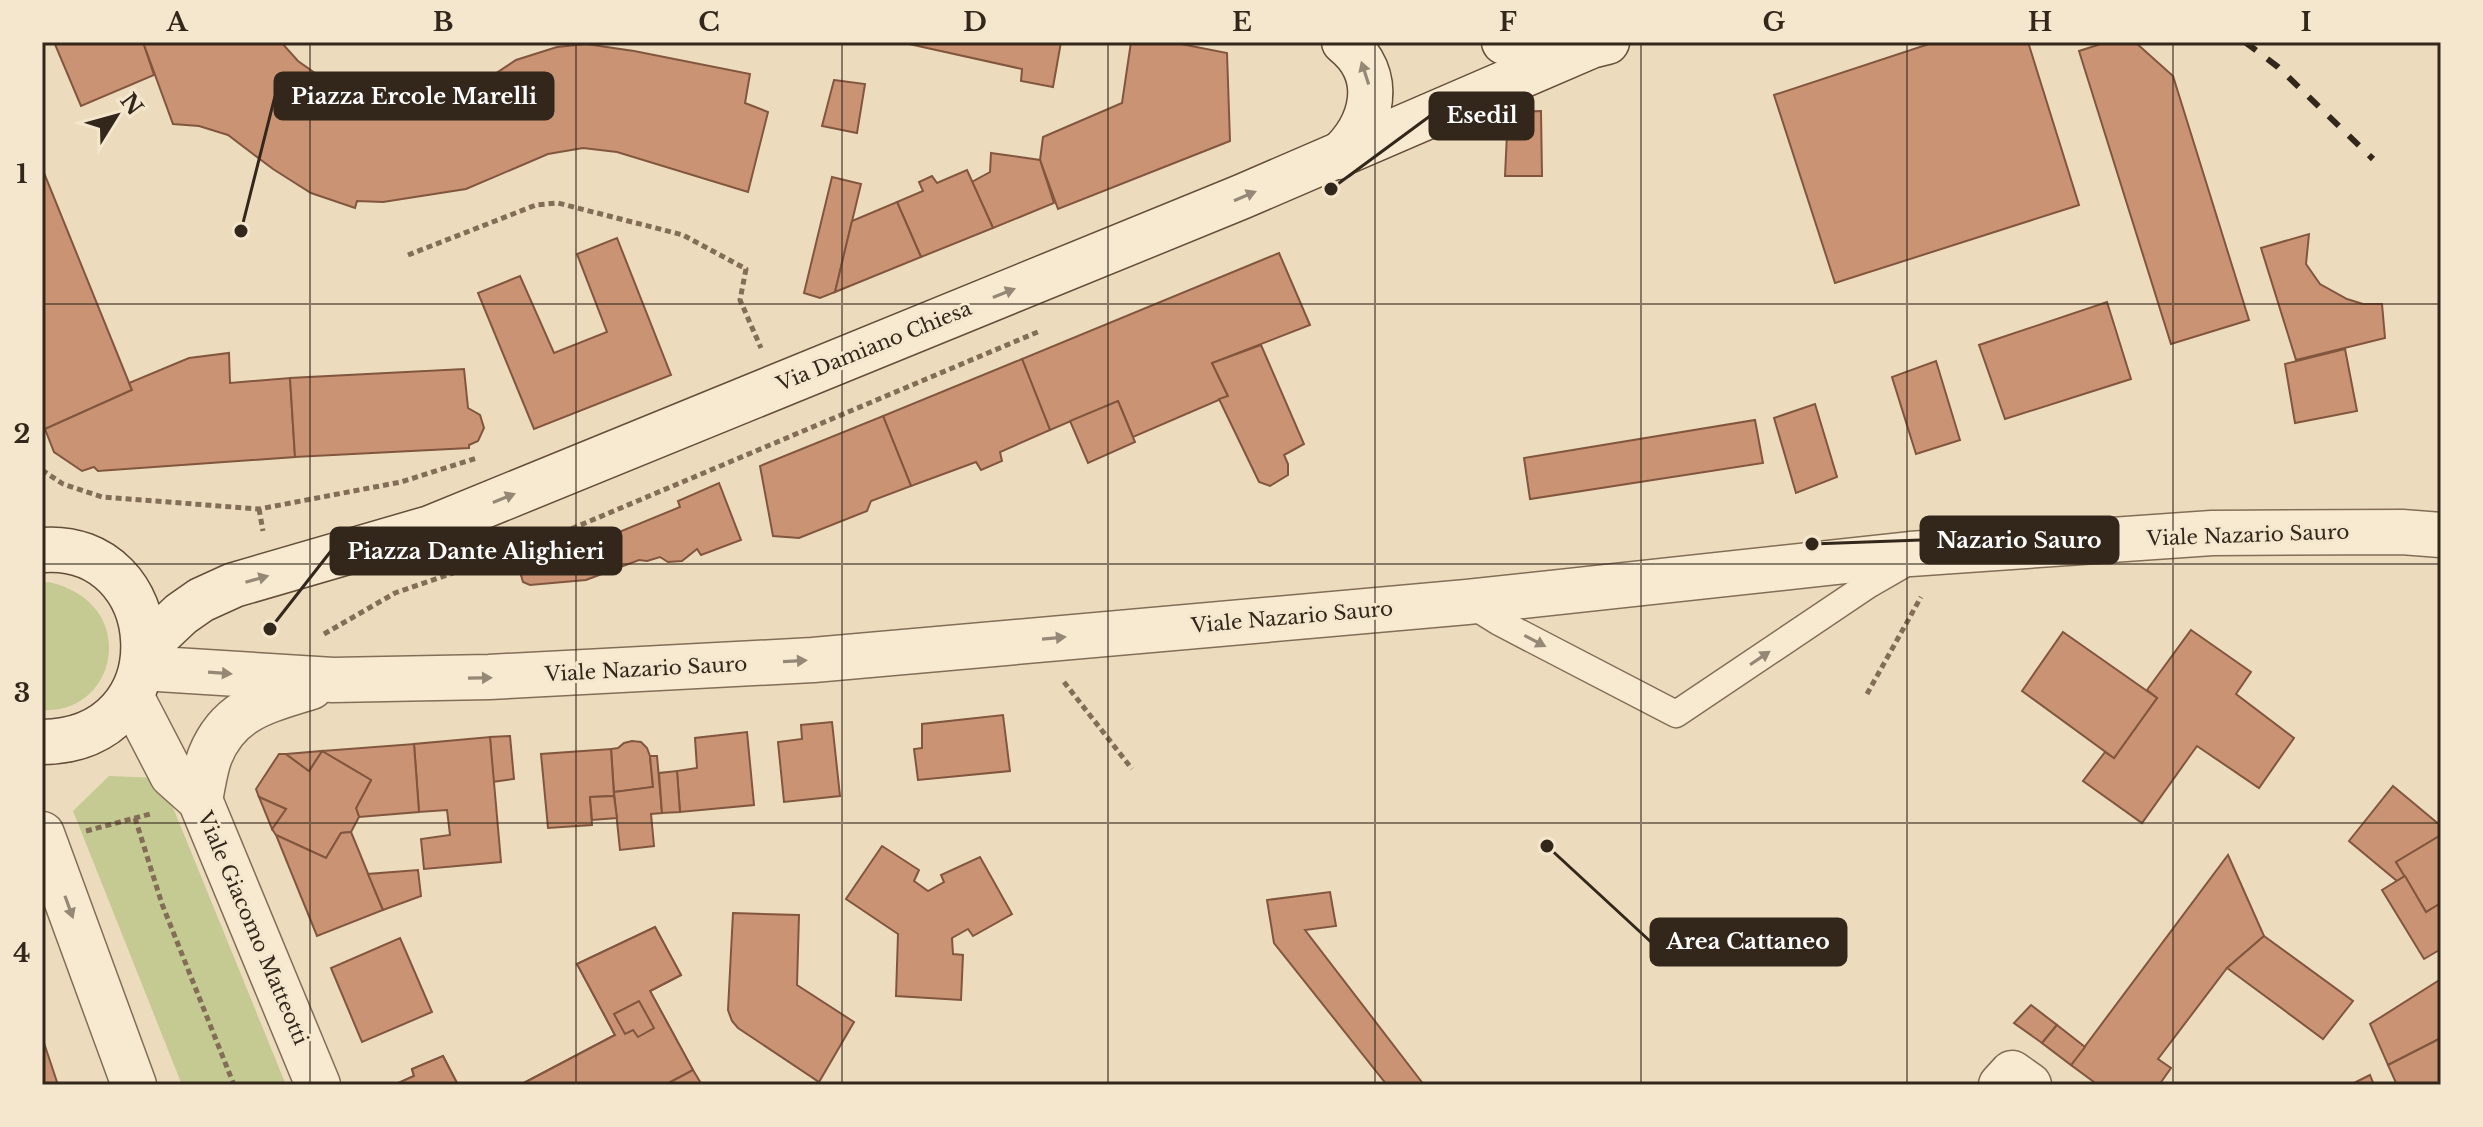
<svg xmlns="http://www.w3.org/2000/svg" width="2483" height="1127" font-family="'Libre Baskerville',serif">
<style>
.green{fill:#c5c992}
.building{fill:#ca9474;stroke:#82563e;stroke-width:2;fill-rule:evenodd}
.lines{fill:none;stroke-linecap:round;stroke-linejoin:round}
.service-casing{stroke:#836d57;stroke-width:29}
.minor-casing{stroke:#836d57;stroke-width:47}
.tertiary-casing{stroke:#836d57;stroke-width:47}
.secondary-casing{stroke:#654e3a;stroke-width:47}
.path{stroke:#836d57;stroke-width:5;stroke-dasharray:6 4;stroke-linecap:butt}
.service{stroke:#f7ead0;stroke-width:26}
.minor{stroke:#f7ead0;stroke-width:44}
.tertiary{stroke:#f7ead0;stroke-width:44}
.secondary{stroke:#f7ead0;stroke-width:44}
.rail{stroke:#33261b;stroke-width:6;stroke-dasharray:14 14;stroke-linecap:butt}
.oneway{fill:#958876}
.grid{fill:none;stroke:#33261b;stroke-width:2;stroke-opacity:0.55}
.labels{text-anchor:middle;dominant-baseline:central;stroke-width:6;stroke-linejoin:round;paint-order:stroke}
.street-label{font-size:20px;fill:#33261b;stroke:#f4e7cd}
.leader{fill:none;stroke:#33261b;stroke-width:3}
.callout-dot{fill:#33261b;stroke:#f4e7cd;stroke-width:3}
.callout{fill:#33261b;stroke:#33261b;stroke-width:3}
.callout-label{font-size:22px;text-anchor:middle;font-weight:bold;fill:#fff}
.neatline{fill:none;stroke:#33261b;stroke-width:3}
.grid-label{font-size:26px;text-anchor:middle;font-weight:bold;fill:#33261b}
</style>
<rect width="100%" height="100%" fill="#ecdcbd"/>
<!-- green -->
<g class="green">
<path d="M 49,582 C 141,603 118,715 42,710 L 42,583 Z"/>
<polygon points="109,776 161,778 286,1085 182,1085 73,811"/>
</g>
<!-- building -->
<g class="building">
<polygon points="54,42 143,42 154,75 81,106"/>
<polygon points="143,42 281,42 298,61 325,80 376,98 408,101 443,97 478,85 516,60 557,47 586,44 634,51 750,74 745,103 768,112 748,192 617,152 583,148 548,154 466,189 383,202 357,201 355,208 311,193 273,169 228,135 199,126 173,124"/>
<polygon points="900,42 1061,42 1053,87 1021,81 1022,69"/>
<polygon points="1131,42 1171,42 1227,53 1230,141 1058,209 1040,160 1043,137 1122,103"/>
<polygon points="2028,42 2079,205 1835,283 1774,95 1935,42"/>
<polygon points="2107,42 2135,42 2173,76 2249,320 2171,344 2079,51"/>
<polygon points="834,80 865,84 857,133 822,126"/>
<polygon points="1541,111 1542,176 1505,176 1508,112"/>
<polygon points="991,153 1040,160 1054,203 993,228 972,182 990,172"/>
<polygon points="42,168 132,390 45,429 42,421"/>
<polygon points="967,170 993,228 921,257 897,202 923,191 919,182 932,176 937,183"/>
<polygon points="832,177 861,184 835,292 820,298 804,293"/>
<polygon points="897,202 921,257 835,292 852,221"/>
<polygon points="2309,234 2306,264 2320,284 2347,299 2363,304 2382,304 2385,338 2296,360 2261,248"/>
<polygon points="617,238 671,375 534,429 478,293 520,276 554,353 607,332 577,254"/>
<polygon points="1279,253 1310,325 1212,363 1228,396 1133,437 1118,401 1050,430 1022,359"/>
<polygon points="2107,302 2131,379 2005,419 1979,345"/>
<polygon points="1261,345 1304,444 1284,455 1288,464 1288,475 1270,486 1259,482 1219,399 1228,396 1212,363"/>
<polygon points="2345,349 2357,411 2295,423 2285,364"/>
<polygon points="229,353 230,383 290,378 295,457 98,471 94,467 82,471 54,452 45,429 132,390 129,383 189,358"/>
<polygon points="1022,359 1050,430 1000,452 1002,461 981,470 976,462 911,486 883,416"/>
<polygon points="1936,361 1960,440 1916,454 1892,377"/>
<polygon points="464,369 468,408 480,415 484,428 478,441 469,445 469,448 295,457 290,378"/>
<polygon points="1118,401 1135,442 1088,463 1070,421"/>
<polygon points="1815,404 1837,477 1796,493 1774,418"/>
<polygon points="883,416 911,486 871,501 867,511 799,538 773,536 760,466"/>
<polygon points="1755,420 1763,463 1530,499 1524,458"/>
<polygon points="719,483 741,540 701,555 697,549 682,561 668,562 660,557 647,561 639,560 586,580 530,585 523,582 520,572 551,552 556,558 680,507 678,501"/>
<polygon points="2191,630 2251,672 2236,694 2294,738 2259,788 2197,746 2142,823 2083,781 2105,752 2114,758 2157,698 2147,690"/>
<polygon points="2063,632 2157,698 2114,758 2022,691"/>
<polygon points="1003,715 1010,771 918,780 914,749 922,748 922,724"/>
<polygon points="832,722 840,796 784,802 778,742 802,739 801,725"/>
<polygon points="747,732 754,805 680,812 677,771 697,768 695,738"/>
<polygon points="510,736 514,779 492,782 490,737"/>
<polygon points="490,737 501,862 424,869 421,839 450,835 447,810 419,812 414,744"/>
<polygon points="632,741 641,742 647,748 650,756 653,787 614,792 611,749 618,748 624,743"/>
<polygon points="414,744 419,812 359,817 356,808 371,780 322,751"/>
<polygon points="611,749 614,796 590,797 592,825 548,828 541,754"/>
<polygon points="322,751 371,780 356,808 359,817 351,832 341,833 326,858 276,835 272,829 286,809 259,797 256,789 279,754 286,754 309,771"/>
<polygon points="322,751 309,771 286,754"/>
<polygon points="650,756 657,756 662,813 651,814 654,846 620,850 614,792 653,787"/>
<polygon points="677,771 680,812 662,813 659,773"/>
<polygon points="2393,786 2441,826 2441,835 2396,862 2405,876 2397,881 2349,841"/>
<polygon points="614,796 617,818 592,820 590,797"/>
<polygon points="259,797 286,809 272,829"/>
<polygon points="351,832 383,910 317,936 276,835 326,858 341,833"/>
<polygon points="2441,835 2441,903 2426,912 2396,862"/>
<polygon points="882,846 919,870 914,881 928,891 944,882 941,875 980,857 1012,914 973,936 968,929 952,938 953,954 963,955 961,1000 896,996 898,934 846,899"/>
<polygon points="2228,855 2264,936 2227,968 2158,1059 2171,1068 2159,1085 2098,1085 2071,1065"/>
<polygon points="418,870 421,896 383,910 368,874"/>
<polygon points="2405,876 2426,912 2441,903 2441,949 2424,959 2382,890"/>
<polygon points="1330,892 1336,926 1305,930 1424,1085 1387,1085 1274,943 1267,900"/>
<polygon points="733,913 799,915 797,985 854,1022 819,1082 738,1028 732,1021 728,1010"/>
<path d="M 655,927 L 681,975 L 650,991 L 693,1070 L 665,1085 L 520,1085 L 615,1035 L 577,964 ZM 639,1001 L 654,1028 L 638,1037 L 633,1030 L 625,1034 L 614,1014 Z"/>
<polygon points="655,927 681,975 650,991 693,1070 665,1085 520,1085 615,1035 577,964"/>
<polygon points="2264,936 2353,1001 2323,1039 2227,968"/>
<polygon points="400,938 432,1012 362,1042 331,968"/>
<polygon points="2441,979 2441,1038 2388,1065 2370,1024"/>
<polygon points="639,1001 654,1028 638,1037 633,1030 625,1034 614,1014"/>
<polygon points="2031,1005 2057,1025 2042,1043 2014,1023"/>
<polygon points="2057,1025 2085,1047 2071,1065 2042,1043"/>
<polygon points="42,1037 58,1085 42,1085"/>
<polygon points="2441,1038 2441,1085 2397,1085 2388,1065"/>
<polygon points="443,1056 458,1085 394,1085 414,1076 412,1069"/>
<polygon points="443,1056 458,1085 394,1085 414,1076 412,1069"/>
<polygon points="693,1070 702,1085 665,1085"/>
<polygon points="2370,1075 2374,1085 2350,1085"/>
</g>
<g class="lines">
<defs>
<polyline id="service" points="1467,602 1499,622 1676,714 1868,585 1901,566 1904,561"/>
<g id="minor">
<polyline points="142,668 333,680 489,677 813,660 1467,602 1910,554 2212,533 2402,532 2441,535"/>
<path d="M 200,800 C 203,786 205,769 210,756 C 229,708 267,701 311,687"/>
<polyline points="2001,1085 2012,1073 2029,1085"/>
</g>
<g id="tertiary">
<polyline points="131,696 172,775 200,800 318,1085"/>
<polyline points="42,834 134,1085"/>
</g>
<g id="secondary">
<polyline points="1504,42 1581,45"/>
<path d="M 1338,157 C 1373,125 1386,75 1344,42"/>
<path d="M 42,550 C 169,540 185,741 42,742"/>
<polyline points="145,648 181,614 201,600 234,585 430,528 1241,197 1591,46 1607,42"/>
</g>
</defs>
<!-- service casing -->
<use href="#service" class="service-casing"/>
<!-- minor casing -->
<use href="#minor" class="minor-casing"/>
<!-- tertiary casing -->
<use href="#tertiary" class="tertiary-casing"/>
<!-- secondary casing -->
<use href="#secondary" class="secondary-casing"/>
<!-- path -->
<g class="path">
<polyline points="408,255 536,205 558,203 683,235 746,269 740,300 761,348"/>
<polyline points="42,470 63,484 102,497 259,509 401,482 477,458"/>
<polyline points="259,509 263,531"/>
<polyline points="324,634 395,593 526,548 1040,331"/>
<polyline points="1064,682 1132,769"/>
<polyline points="1867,694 1921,597"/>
<polyline points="135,818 162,904 234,1085"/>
<polyline points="86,831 150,814"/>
</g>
<!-- service -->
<use href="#service" class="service"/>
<!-- minor -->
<use href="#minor" class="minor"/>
<!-- tertiary -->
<use href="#tertiary" class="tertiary"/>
<!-- secondary -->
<use href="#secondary" class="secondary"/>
<!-- rail -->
<polyline class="rail" points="2245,42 2278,67 2373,159"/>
</g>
<!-- one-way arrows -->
<defs><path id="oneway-solid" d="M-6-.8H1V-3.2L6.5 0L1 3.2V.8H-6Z" transform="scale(2)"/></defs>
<g class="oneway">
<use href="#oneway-solid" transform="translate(1365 73) rotate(-108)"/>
<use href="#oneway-solid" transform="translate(1245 196) rotate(-23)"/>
<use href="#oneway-solid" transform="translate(1004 293) rotate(-22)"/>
<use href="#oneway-solid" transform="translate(504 498) rotate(-22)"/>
<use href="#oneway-solid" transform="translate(257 579) rotate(-16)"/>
<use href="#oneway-solid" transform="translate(1054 638) rotate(-5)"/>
<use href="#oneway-solid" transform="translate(1535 641) rotate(28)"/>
<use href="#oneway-solid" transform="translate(1760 658) rotate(-34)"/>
<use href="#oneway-solid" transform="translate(795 661) rotate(-3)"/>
<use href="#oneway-solid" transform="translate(220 673) rotate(4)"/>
<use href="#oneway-solid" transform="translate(480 678) rotate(-1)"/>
<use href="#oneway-solid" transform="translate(69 907) rotate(70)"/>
</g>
<!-- grid -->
<path class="grid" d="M 310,42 L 310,1085M 576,42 L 576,1085M 842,42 L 842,1085M 1108,42 L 1108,1085M 1375,42 L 1375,1085M 1641,42 L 1641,1085M 1907,42 L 1907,1085M 2173,42 L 2173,1085M 42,304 L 2441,304M 42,564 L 2441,564M 42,823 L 2441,823"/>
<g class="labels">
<!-- street labels -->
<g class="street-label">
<text transform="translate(874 346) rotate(-22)">Via Damiano Chiesa</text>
<text transform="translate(2248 535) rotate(-2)">Viale Nazario Sauro</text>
<text transform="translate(1292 617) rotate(-5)">Viale Nazario Sauro</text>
<text transform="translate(646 669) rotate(-3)">Viale Nazario Sauro</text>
<text transform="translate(253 928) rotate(67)">Viale Giacomo Matteotti</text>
</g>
</g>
<!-- callouts -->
<path class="leader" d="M241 231L275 96M1331 189L1430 116M1812 544L1921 540M270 629L331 551M1547 846L1651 942"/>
<g class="callout-dot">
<circle cx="241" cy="231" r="8"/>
<circle cx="1331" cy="189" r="8"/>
<circle cx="1812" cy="544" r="8"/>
<circle cx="270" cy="629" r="8"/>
<circle cx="1547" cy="846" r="8"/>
</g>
<g class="callout">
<rect x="275" y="73" width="278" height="46" rx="8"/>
<rect x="1430" y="93" width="103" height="46" rx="8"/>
<rect x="1921" y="517" width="197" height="46" rx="8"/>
<rect x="331" y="528" width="290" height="46" rx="8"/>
<rect x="1651" y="919" width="195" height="46" rx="8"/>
</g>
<g class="callout-label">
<text x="414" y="104">Piazza Ercole Marelli</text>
<text x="1482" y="123">Esedil</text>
<text x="2019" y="548">Nazario Sauro</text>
<text x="476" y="559">Piazza Dante Alighieri</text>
<text x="1748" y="949">Area Cattaneo</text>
</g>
<!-- border -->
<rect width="2483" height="1127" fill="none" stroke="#f4e7cd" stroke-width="88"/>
<!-- north arrow -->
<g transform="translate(116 116) rotate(53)" stroke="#f4e7cd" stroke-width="6" paint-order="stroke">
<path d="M0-6L14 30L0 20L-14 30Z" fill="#33261b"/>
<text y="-12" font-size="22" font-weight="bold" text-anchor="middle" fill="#33261b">N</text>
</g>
<rect x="44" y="44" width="2395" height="1039" class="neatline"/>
<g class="grid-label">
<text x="177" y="31">A</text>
<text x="443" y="31">B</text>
<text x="709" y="31">C</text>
<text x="975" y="31">D</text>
<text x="1242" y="31">E</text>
<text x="1508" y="31">F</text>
<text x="1774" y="31">G</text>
<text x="2040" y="31">H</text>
<text x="2306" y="31">I</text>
<text x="22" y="183">1</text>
<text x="22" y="443">2</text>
<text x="22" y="702">3</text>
<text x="22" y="962">4</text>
</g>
</svg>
